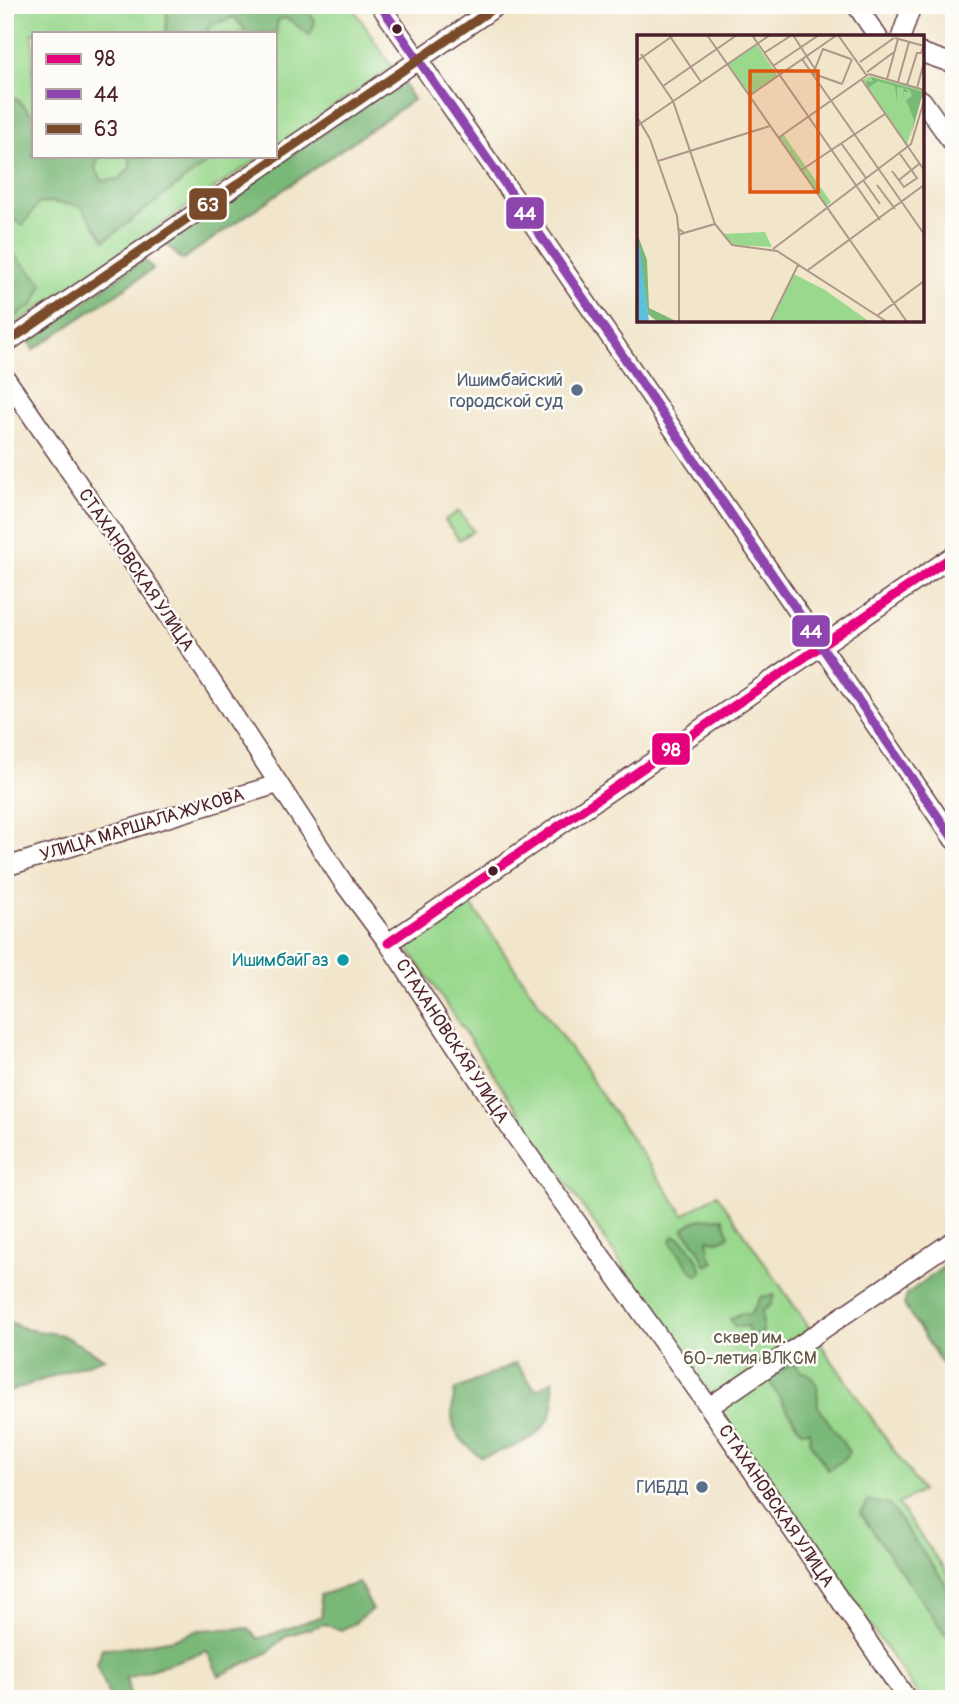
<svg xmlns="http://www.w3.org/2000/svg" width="959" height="1704" font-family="Pangolin,sans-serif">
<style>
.green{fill:#99d88d;stroke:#727c5c;stroke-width:2}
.forest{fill:#7ab878;stroke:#626c52;stroke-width:2}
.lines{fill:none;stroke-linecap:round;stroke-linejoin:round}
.minor-casing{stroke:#633d43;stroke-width:21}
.minor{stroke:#fff;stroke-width:18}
.bus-1-casing{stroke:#fdfcf7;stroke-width:14}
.bus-2-casing{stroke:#fdfcf7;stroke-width:14}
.bus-3-casing{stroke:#fdfcf7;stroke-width:14}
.bus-1{stroke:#e5007d;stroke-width:9}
.bus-2{stroke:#8e44ad;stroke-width:9}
.bus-3{stroke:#7a4b2a;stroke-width:9}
.bus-dot{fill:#4a1f2b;stroke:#fdfcf7;stroke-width:2.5}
.service-dot{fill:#5c6f8a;stroke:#fdfcf7;stroke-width:2.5}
.culture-dot{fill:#0f9aa8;stroke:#fdfcf7;stroke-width:2.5}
.labels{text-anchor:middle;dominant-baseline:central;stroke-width:5;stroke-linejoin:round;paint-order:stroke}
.service-label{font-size:18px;fill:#4e5e75;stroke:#fdfcf7;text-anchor:end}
.street-label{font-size:18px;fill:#4a1f2b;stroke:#fdfcf7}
.culture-label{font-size:18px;fill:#0d838f;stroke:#fdfcf7;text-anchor:end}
.park-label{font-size:18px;fill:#625648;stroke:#fdfcf7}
.inset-road{fill:none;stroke:#ae968a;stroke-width:2}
.view{fill:#e0560e;fill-opacity:0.15;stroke:#e0560e;stroke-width:3.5}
.inset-edge{fill:none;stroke:#4a1f2b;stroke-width:3.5}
.line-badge{stroke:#fdfcf7;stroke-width:2.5}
.badge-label{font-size:19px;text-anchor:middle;font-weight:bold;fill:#fff}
</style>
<rect width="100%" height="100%" fill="#fdfcf7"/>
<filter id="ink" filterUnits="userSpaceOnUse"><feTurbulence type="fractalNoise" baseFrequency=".0143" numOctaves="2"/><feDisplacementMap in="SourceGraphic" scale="14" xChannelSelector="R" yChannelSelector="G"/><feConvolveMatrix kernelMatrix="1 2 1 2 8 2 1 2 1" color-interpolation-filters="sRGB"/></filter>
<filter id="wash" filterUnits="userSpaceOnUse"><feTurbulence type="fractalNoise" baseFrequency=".00686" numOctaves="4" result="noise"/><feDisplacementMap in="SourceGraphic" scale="28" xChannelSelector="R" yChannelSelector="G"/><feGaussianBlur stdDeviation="1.57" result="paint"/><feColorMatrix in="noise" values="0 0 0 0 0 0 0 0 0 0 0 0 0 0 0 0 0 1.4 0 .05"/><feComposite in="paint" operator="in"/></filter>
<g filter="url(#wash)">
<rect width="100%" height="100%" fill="#f1e5ca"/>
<!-- green -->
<g class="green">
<polygon points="5,5 351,5 392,67 275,147 275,33 33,33 33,156 262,156 5,331"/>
<polygon points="459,511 473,531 459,540 445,520"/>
<polygon points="466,897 684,1215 717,1194 922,1491 898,1504 954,1583 954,1699 921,1699 703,1385 404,942"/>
</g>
<!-- forest -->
<g class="forest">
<path d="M 162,5 L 306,5 L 315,22 L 310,35 C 301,31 296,23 286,18 L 278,20 L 275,41 L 275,33 L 246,33 L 244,28 L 234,17 L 211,25 L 206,33 L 166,33 L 167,14 Z"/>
<polygon points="402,80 413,100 182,260 164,242"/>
<polygon points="5,96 18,100 33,116 33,156 99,156 95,168 103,181 119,179 130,168 130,156 209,156 212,159 105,240 81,206 49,202 38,204 23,225 5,214"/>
<polygon points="5,250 13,253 43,284 34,304 5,324"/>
<polygon points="144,259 153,269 33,350 29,341"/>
<path d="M 723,1218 L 729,1235 C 721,1242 718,1242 708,1239 L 709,1254 L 714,1262 L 706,1266 L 698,1247 L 683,1230 C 694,1217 707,1219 723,1218 Z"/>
<path d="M 674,1236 C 687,1238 698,1259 702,1271 L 698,1275 L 692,1271 L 672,1244 L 671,1240 Z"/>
<polygon points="954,1259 954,1299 945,1309 954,1328 954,1382 904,1305 907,1294"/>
<polygon points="774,1295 771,1305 762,1311 763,1332 751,1337 747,1326 735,1327 730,1319 742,1313 750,1315 761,1297"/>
<polygon points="5,1320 25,1329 62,1335 104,1358 8,1392 5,1385"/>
<path d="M 516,1363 L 536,1390 L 553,1380 C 553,1388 555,1399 553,1407 C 546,1441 509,1449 481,1457 C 452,1434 448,1427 455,1390 Z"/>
<polygon points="793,1363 800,1371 809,1374 817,1385 818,1406 849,1452 842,1461 828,1470 810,1442 809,1431 801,1431 771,1384 772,1377"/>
<polygon points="869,1501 889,1505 954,1595 954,1640 946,1635 860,1513"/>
<polygon points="359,1583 372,1609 355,1623 341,1630 324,1624 286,1636 267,1653 219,1676 207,1651 126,1678 131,1699 110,1699 97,1664 102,1648 129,1647 174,1639 199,1630 248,1628 258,1639 322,1616 320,1595"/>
</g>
</g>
<g filter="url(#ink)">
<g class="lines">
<defs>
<g id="minor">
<polyline points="380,5 532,223 954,840"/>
<polyline points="856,5 878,37"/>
<polyline points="901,37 912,5"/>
<polyline points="922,53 954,64"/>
<polyline points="922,100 954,145"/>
<polyline points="5,344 498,5"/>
<polyline points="5,377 155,595 345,885 388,943 516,1137 709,1407 907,1699"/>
<polyline points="5,867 278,784"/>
<polyline points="388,943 954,555"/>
<polyline points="709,1407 954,1240"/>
</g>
</defs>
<!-- minor casing -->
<use href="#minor" class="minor-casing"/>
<!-- minor -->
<use href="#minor" class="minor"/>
<defs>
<polyline id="bus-1" points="388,943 954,555"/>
<polyline id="bus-2" points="380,5 532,223 954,840"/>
<polyline id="bus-3" points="5,344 498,5"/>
</defs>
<!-- bus-1 casing -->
<use href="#bus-1" class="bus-1-casing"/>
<!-- bus-2 casing -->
<use href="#bus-2" class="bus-2-casing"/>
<!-- bus-3 casing -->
<use href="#bus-3" class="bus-3-casing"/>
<!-- bus-1 -->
<use href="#bus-1" class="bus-1"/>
<!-- bus-2 -->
<use href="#bus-2" class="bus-2"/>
<!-- bus-3 -->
<use href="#bus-3" class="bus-3"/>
</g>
</g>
<!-- markers -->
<g class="bus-dot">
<circle cx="397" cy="29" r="6"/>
<circle cx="493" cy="871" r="6"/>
</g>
<g class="service-dot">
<circle cx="577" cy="390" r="7"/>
<circle cx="702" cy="1487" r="7"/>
</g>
<circle class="culture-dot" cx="343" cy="960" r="7"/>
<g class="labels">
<!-- service labels -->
<g class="service-label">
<text x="563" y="380">Ишимбайский<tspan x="563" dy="21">городской суд</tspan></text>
<text x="688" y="1487">ГИБДД</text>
</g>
<!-- street labels -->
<g class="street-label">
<text transform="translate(136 570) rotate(56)">СТАХАНОВСКАЯ УЛИЦА</text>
<text transform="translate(142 825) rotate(-17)">УЛИЦА МАРШАЛА ЖУКОВА</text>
<text transform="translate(452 1041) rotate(57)">СТАХАНОВСКАЯ УЛИЦА</text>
<text transform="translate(776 1506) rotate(56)">СТАХАНОВСКАЯ УЛИЦА</text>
</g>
<!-- culture labels -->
<g class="culture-label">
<text x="329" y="960">ИшимбайГаз</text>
</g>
<!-- park labels -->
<g class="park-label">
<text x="750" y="1337">сквер им.<tspan x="750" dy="21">60-летия ВЛКСМ</tspan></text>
</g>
</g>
<!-- overview -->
<g transform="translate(637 35)">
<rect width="287" height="287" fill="#f1e5ca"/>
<path d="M 120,10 L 141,41 L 112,60 L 91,29 ZM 233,41 L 287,55 L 270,110 L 226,45 ZM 146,99 L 194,167 L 189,171 L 142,103 ZM 128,197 L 135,212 L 97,210 L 85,199 ZM 157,239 L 188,255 L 233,287 L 134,287 Z" fill="#99d88d"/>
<path d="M 234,42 L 286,57 L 274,101 L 277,85 L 269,65 L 275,61 L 273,55 L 267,53 L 272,57 L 267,57 L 265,66 L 267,53 L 260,52 L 260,67 L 258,51 L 241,46 L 231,53 L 229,46 L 236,47 ZM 0,198 L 10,225 L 12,273 L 41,287 L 21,287 L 11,279 Z" fill="#7ab878"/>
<path d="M 0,205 L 3,214 L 12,287 L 0,287 Z" fill="#5dc0db"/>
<path class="inset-road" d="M 32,0 L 64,47M 70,0 L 270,287M 115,0 L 243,185M 156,0 L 178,34M 201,0 L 230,41M 258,3 L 287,11M 127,18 L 155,0M 4,19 L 36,66 L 78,189M 165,24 L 287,199M 0,26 L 37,0M 223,27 L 257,3M 136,31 L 182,0M 230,37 L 257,17M 232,39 L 287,55M 250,44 L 261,4M 225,45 L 287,135M 261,47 L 272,7M 205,49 L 177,39 L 178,34 L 186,14 L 214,24M 205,49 L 215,24M 270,50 L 280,18 L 284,18 L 287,10M 26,51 L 100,0M 280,53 L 287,27M 112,61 L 200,0M 0,82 L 13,104 L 40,181 L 42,200 L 47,198 L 42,194M 0,91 L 133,0M 141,103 L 232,39M 204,108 L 229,143M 21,126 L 133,91M 163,136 L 248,79M 255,136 L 267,152 L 280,143 L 263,119M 226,145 L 243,169M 262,145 L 282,129M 240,150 L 258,174M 47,198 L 78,189 L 95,210 L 140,216 L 250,287M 136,214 L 274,109 L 287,66M 171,235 L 287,150M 241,280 L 287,246M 42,287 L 42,200M 133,287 L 161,230"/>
<path class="view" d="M 113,36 L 181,36 L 181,157 L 113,157 Z"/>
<rect width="287" height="287" class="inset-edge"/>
</g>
<g class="line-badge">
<rect x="188" y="187" width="40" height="34" rx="7" fill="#7a4b2a"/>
<rect x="505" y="196" width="40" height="34" rx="7" fill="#8e44ad"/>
<rect x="791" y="614" width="40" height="34" rx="7" fill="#8e44ad"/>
<rect x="651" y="732" width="40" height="34" rx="7" fill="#e5007d"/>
</g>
<g class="badge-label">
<text x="208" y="211">63</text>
<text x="525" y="220">44</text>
<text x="811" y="638">44</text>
<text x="671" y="756">98</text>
</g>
<!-- margin -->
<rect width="959" height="1704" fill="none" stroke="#fdfcf7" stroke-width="28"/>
<!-- legend -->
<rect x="32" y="32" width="245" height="126" fill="#fdfcf7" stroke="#b5a4a5" stroke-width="2"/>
<rect x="46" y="54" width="35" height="10" fill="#e5007d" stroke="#b5a4a5" stroke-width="2"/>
<text x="94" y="66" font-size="21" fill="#4a1f2b">98</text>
<rect x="46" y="89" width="35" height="10" fill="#8e44ad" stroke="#b5a4a5" stroke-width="2"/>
<text x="94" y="102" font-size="21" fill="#4a1f2b">44</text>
<rect x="46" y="124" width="35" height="10" fill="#7a4b2a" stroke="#b5a4a5" stroke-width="2"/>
<text x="94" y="136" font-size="21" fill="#4a1f2b">63</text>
</svg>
